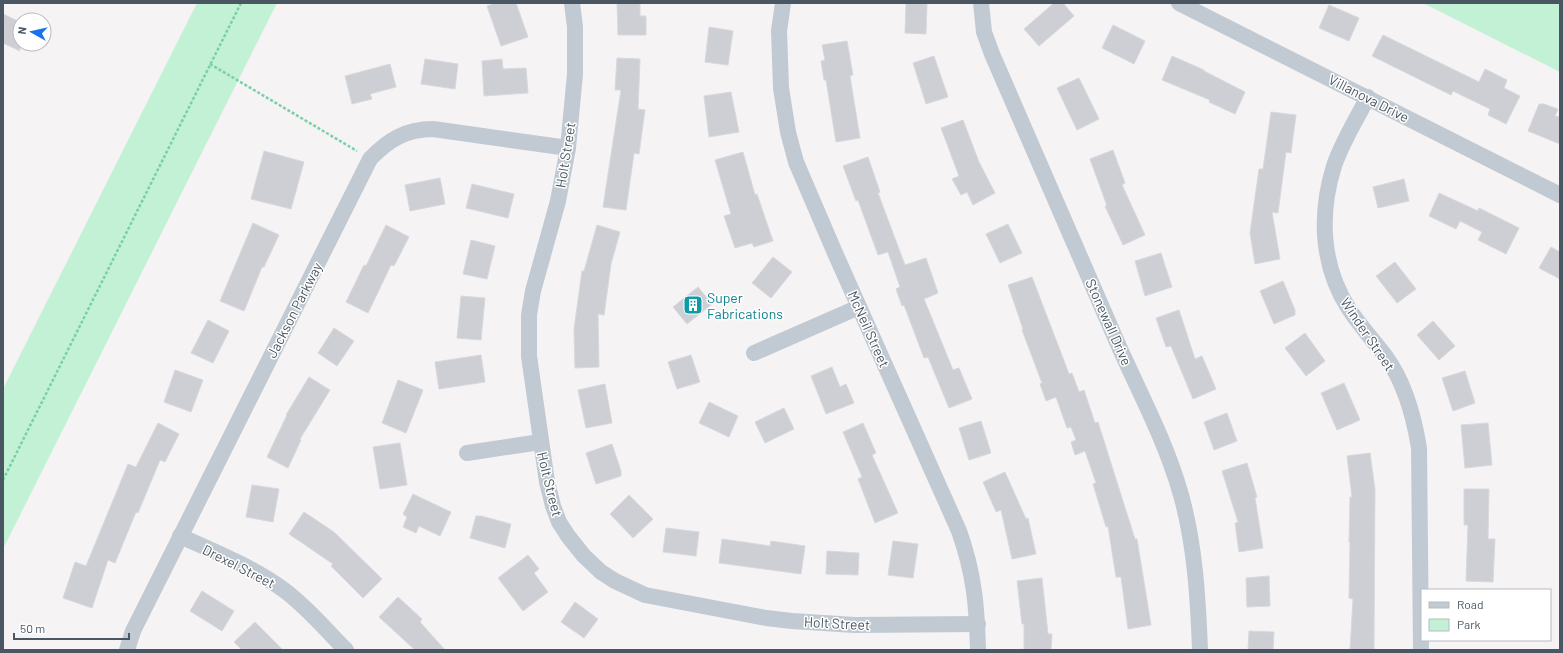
<svg xmlns="http://www.w3.org/2000/svg" width="1563" height="653" font-family="Barlow,sans-serif">
<style>
.green{fill:#c3f1d5}
.building{fill:#cdcfd5;stroke:#d7d9de}
.lines{fill:none;stroke-linecap:round;stroke-linejoin:round}
.path{stroke:#7ad0a6;stroke-width:2.5;stroke-dasharray:3 2;stroke-linecap:butt}
.minor{stroke:#c1cad2;stroke-width:16}
.labels{text-anchor:middle;dominant-baseline:central;stroke-width:3;stroke-linejoin:round;paint-order:stroke}
.street-label{font-size:14px;fill:#4a5661;stroke:#fff}
.culture-label{font-size:14px;fill:#0d838f;stroke:#fff;text-anchor:start}
</style>
<rect width="100%" height="100%" fill="#f5f3f3"/>
<!-- green -->
<g class="green">
<polygon points="197,3 277,3 3,549 3,389"/>
<polygon points="1423,3 1560,3 1560,72"/>
</g>
<!-- building -->
<g class="building">
<polygon points="496,3 516,3 528,37 501,46 487,6"/>
<polygon points="617,3 640,3 640,16 646,16 646,35 618,35"/>
<polygon points="906,3 927,4 926,34 905,33"/>
<polygon points="1054,3 1063,3 1074,16 1039,46 1024,29"/>
<polygon points="1329,5 1359,18 1349,41 1319,28"/>
<polygon points="3,14 20,22 20,51 3,43"/>
<polygon points="1113,25 1145,41 1134,64 1102,48"/>
<polygon points="709,27 733,31 728,65 705,62"/>
<polygon points="1383,35 1479,82 1485,69 1507,80 1504,88 1520,96 1506,124 1488,115 1490,109 1453,91 1451,95 1372,56"/>
<polygon points="847,41 853,75 850,76 860,138 836,142 826,80 824,80 821,61 825,60 822,45"/>
<polygon points="934,56 948,97 926,104 913,63"/>
<polygon points="1172,56 1204,70 1204,71 1245,92 1235,114 1209,102 1210,100 1162,80"/>
<polygon points="617,58 640,59 638,109 645,110 639,154 634,153 626,210 603,207 621,90 615,90"/>
<polygon points="425,59 458,64 455,89 421,84"/>
<polygon points="502,59 503,69 526,68 528,93 484,96 482,61"/>
<polygon points="390,64 396,87 370,94 372,99 352,104 345,76"/>
<polygon points="1079,78 1099,119 1077,130 1057,88"/>
<polygon points="731,92 739,132 709,137 704,96"/>
<polygon points="1539,104 1544,104 1558,109 1555,116 1560,117 1560,144 1528,131"/>
<polygon points="1271,112 1296,115 1291,153 1286,152 1278,213 1272,212 1280,259 1255,264 1250,233 1259,169 1263,169"/>
<polygon points="963,120 979,162 995,193 973,205 967,192 961,195 952,179 959,176 941,128"/>
<polygon points="1113,150 1125,183 1122,185 1145,235 1123,245 1105,206 1107,206 1090,159"/>
<polygon points="264,151 304,162 291,209 251,199"/>
<polygon points="743,152 755,195 757,194 773,241 754,247 752,243 735,248 724,216 731,214 715,160"/>
<polygon points="868,157 880,192 878,193 905,265 926,258 938,293 924,299 953,370 959,368 972,399 949,408 928,357 924,358 904,305 902,306 896,289 900,287 888,252 878,255 858,200 856,201 843,166"/>
<polygon points="440,178 445,204 410,211 405,185"/>
<polygon points="1404,179 1409,201 1378,208 1373,187"/>
<polygon points="472,184 514,194 508,218 466,208"/>
<polygon points="1439,193 1478,211 1479,208 1519,228 1506,254 1478,240 1482,232 1460,221 1456,229 1429,216"/>
<polygon points="253,223 279,235 264,267 262,267 244,311 220,301"/>
<polygon points="1008,224 1022,253 1000,263 986,234"/>
<polygon points="386,225 409,237 394,266 391,265 368,313 346,302 364,265 366,266"/>
<polygon points="597,225 620,232 611,264 604,315 598,314 599,367 575,368 574,329 582,271 584,271"/>
<polygon points="471,240 495,246 487,279 463,274"/>
<polygon points="1551,247 1560,252 1560,279 1539,268"/>
<polygon points="1161,253 1172,287 1145,296 1135,261"/>
<polygon points="773,257 792,272 771,298 752,283"/>
<polygon points="1395,262 1416,289 1397,303 1376,276"/>
<polygon points="1032,277 1069,374 1072,373 1079,392 1084,390 1095,423 1098,422 1135,539 1137,539 1151,625 1128,629 1121,577 1116,577 1108,526 1106,527 1093,484 1096,483 1085,451 1075,455 1071,442 1076,440 1071,427 1067,428 1056,397 1046,401 1040,384 1042,383 1022,330 1023,329 1008,285"/>
<polygon points="1283,281 1295,310 1295,315 1274,324 1260,291"/>
<polygon points="698,287 712,304 687,324 673,307"/>
<polygon points="461,296 485,298 481,340 457,338"/>
<polygon points="1179,310 1195,359 1202,356 1216,389 1193,399 1171,346 1166,347 1156,318"/>
<polygon points="208,320 229,331 213,363 191,353"/>
<polygon points="1433,321 1455,346 1439,360 1417,335"/>
<polygon points="334,328 354,341 337,366 318,353"/>
<polygon points="1305,333 1325,361 1306,376 1285,348"/>
<polygon points="481,355 485,382 439,389 435,362"/>
<polygon points="691,355 700,382 677,389 668,362"/>
<polygon points="832,367 840,387 846,384 854,403 826,414 811,376"/>
<polygon points="175,370 203,380 191,412 164,402"/>
<polygon points="1465,371 1475,403 1453,411 1442,378"/>
<polygon points="309,377 330,390 300,439 301,440 288,468 267,457 287,415 286,415"/>
<polygon points="398,380 423,390 406,433 382,423"/>
<polygon points="1344,383 1360,420 1337,430 1321,393"/>
<polygon points="605,384 612,423 586,428 578,390"/>
<polygon points="709,402 738,416 729,437 699,423"/>
<polygon points="784,408 794,429 765,443 755,422"/>
<polygon points="1227,413 1237,441 1214,450 1204,422"/>
<polygon points="981,421 991,453 969,460 959,428"/>
<polygon points="158,423 179,434 165,462 160,460 138,513 136,512 115,563 108,560 92,608 63,598 75,562 86,566 128,464 136,467"/>
<polygon points="863,423 876,453 872,455 898,513 875,523 858,479 862,477 843,432"/>
<polygon points="1488,423 1492,465 1465,468 1461,425"/>
<polygon points="400,443 407,485 380,489 373,447"/>
<polygon points="612,444 621,471 621,476 596,484 586,453"/>
<polygon points="1370,453 1375,489 1374,650 1350,650 1353,599 1349,598 1350,542 1349,542 1350,497 1352,497 1347,456"/>
<polygon points="1247,463 1257,497 1255,498 1263,548 1239,552 1235,523 1238,522 1222,471"/>
<polygon points="1005,472 1026,519 1028,518 1036,554 1012,559 1001,510 996,512 983,482"/>
<polygon points="252,485 279,489 273,522 246,517"/>
<polygon points="1464,489 1489,489 1488,539 1495,539 1493,582 1466,581 1468,525 1464,525"/>
<polygon points="413,494 451,512 440,536 419,526 416,533 403,527 407,517 403,514"/>
<polygon points="629,495 653,519 633,538 610,514"/>
<polygon points="304,512 334,532 382,579 363,598 331,566 333,564 289,534"/>
<polygon points="476,516 481,516 511,524 505,548 470,538"/>
<polygon points="666,528 699,532 696,556 663,552"/>
<polygon points="722,539 770,546 771,541 805,546 801,574 719,563"/>
<polygon points="893,541 918,544 913,578 888,575"/>
<polygon points="827,551 859,553 858,575 826,574"/>
<polygon points="528,555 539,569 534,573 548,592 523,611 498,578"/>
<polygon points="1269,576 1270,606 1247,607 1246,578"/>
<polygon points="1042,578 1048,634 1052,634 1051,650 1024,650 1024,624 1022,624 1017,581"/>
<polygon points="202,591 234,611 222,631 190,611"/>
<polygon points="398,597 422,619 420,622 445,650 415,650 379,617"/>
<polygon points="575,602 598,619 584,638 561,622"/>
<polygon points="255,622 283,650 242,650 234,642"/>
<polygon points="1249,631 1274,632 1273,650 1248,650"/>
</g>
<g class="lines">
<!-- path -->
<g class="path">
<polyline points="210,64 357,151"/>
<polyline points="3,480 241,3"/>
</g>
<!-- minor -->
<g class="minor">
<polyline points="572,3 575,27 575,74 568,148 558,201 533,291 529,315 529,356 547,482 553,506 559,522 568,536 584,556 601,572 615,581 645,595 766,618 792,621 855,625 978,624"/>
<path d="M 783,3 L 779,31 L 781,88 L 788,132 L 796,162 L 835,253 L 959,531 C 974,573 977,606 978,650"/>
<path d="M 981,3 L 984,32 L 992,54 C 1033,150 1075,246 1117,342 C 1139,392 1166,441 1181,495 C 1195,545 1198,598 1200,650"/>
<polyline points="1179,3 1560,195"/>
<path d="M 1368,97 C 1356,120 1342,142 1334,166 C 1319,214 1321,266 1349,309 C 1360,326 1374,341 1386,357 C 1405,383 1414,417 1419,448 L 1421,650"/>
<polyline points="754,353 859,307"/>
<polyline points="467,453 540,442"/>
<path d="M 180,536 C 215,552 253,567 284,590 C 307,607 326,630 346,650"/>
<path d="M 127,650 L 133,631 L 370,159 C 388,140 406,129 433,129 L 568,148"/>
</g>
</g>
<!-- icons -->
<defs>
<symbol id="building-square" viewBox="-11 -11 22 22"><rect x="-9" y="-9" width="18" height="18" rx="4" fill="#0f9aa8" stroke="#fff"/><path d="M-4-6H4V6H1V3H-1V6H-4ZM-2.5-4.3h1.7v1.8h-1.7ZM.8-4.3h1.7v1.8H.8ZM-2.5-1h1.7V.8h-1.7ZM.8-1h1.7V.8H.8Z" fill="#fff"/></symbol>
</defs>
<g fill-rule="evenodd">
<use href="#building-square" x="682" y="294" width="22" height="22"/>
</g>
<g class="labels">
<!-- street labels -->
<g class="street-label">
<text transform="translate(1369 98) rotate(27)">Villanova Drive</text>
<text transform="translate(565 155) rotate(-81)">Holt Street</text>
<text transform="translate(294 310) rotate(-63)">Jackson Parkway</text>
<text transform="translate(1109 322) rotate(66)">Stonewall Drive</text>
<text transform="translate(869 329) rotate(66)">McNeil Street</text>
<text transform="translate(1368 334) rotate(56)">Winder Street</text>
<text transform="translate(550 484) rotate(76)">Holt Street</text>
<text transform="translate(239 566) rotate(27)">Drexel Street</text>
<text transform="translate(837 623) rotate(3)">Holt Street</text>
</g>
<!-- culture labels -->
<g class="culture-label">
<text x="707" y="297">Super<tspan x="707" dy="16">Fabrications</tspan></text>
</g>
</g>
<!-- border -->
<rect width="1563" height="653" fill="none" stroke="#4a5661" stroke-width="8"/>
<!-- legend -->
<rect x="1421" y="589" width="130" height="52" fill="#ffffff" stroke="#b7bbc0"/>
<rect x="1429" y="602" width="20" height="6" fill="#c1cad2" stroke="#b7bbc0"/>
<text x="1457" y="609" font-size="12" fill="#4a5661">Road</text>
<rect x="1429" y="619" width="20" height="12" fill="#c3f1d5" stroke="#b7bbc0"/>
<text x="1457" y="629" font-size="12" fill="#4a5661">Park</text>
<!-- north arrow -->
<g transform="translate(32 32) rotate(278)"><circle r="19" fill="#ffffff" stroke="#b7bbc0"/>
<path d="M0-3L7 15L0 10L-7 15Z" fill="#1a73e8"/>
<text y="-6" font-size="11" font-weight="bold" text-anchor="middle" fill="#4a5661">N</text>
</g>
<!-- scale -->
<path d="M14 633v6h115v-6" fill="none" stroke="#4a5661" stroke-width="2"/>
<text x="20" y="633" font-size="12" fill="#4a5661" stroke="#ffffff" stroke-width="3" paint-order="stroke">50 m</text>
</svg>
